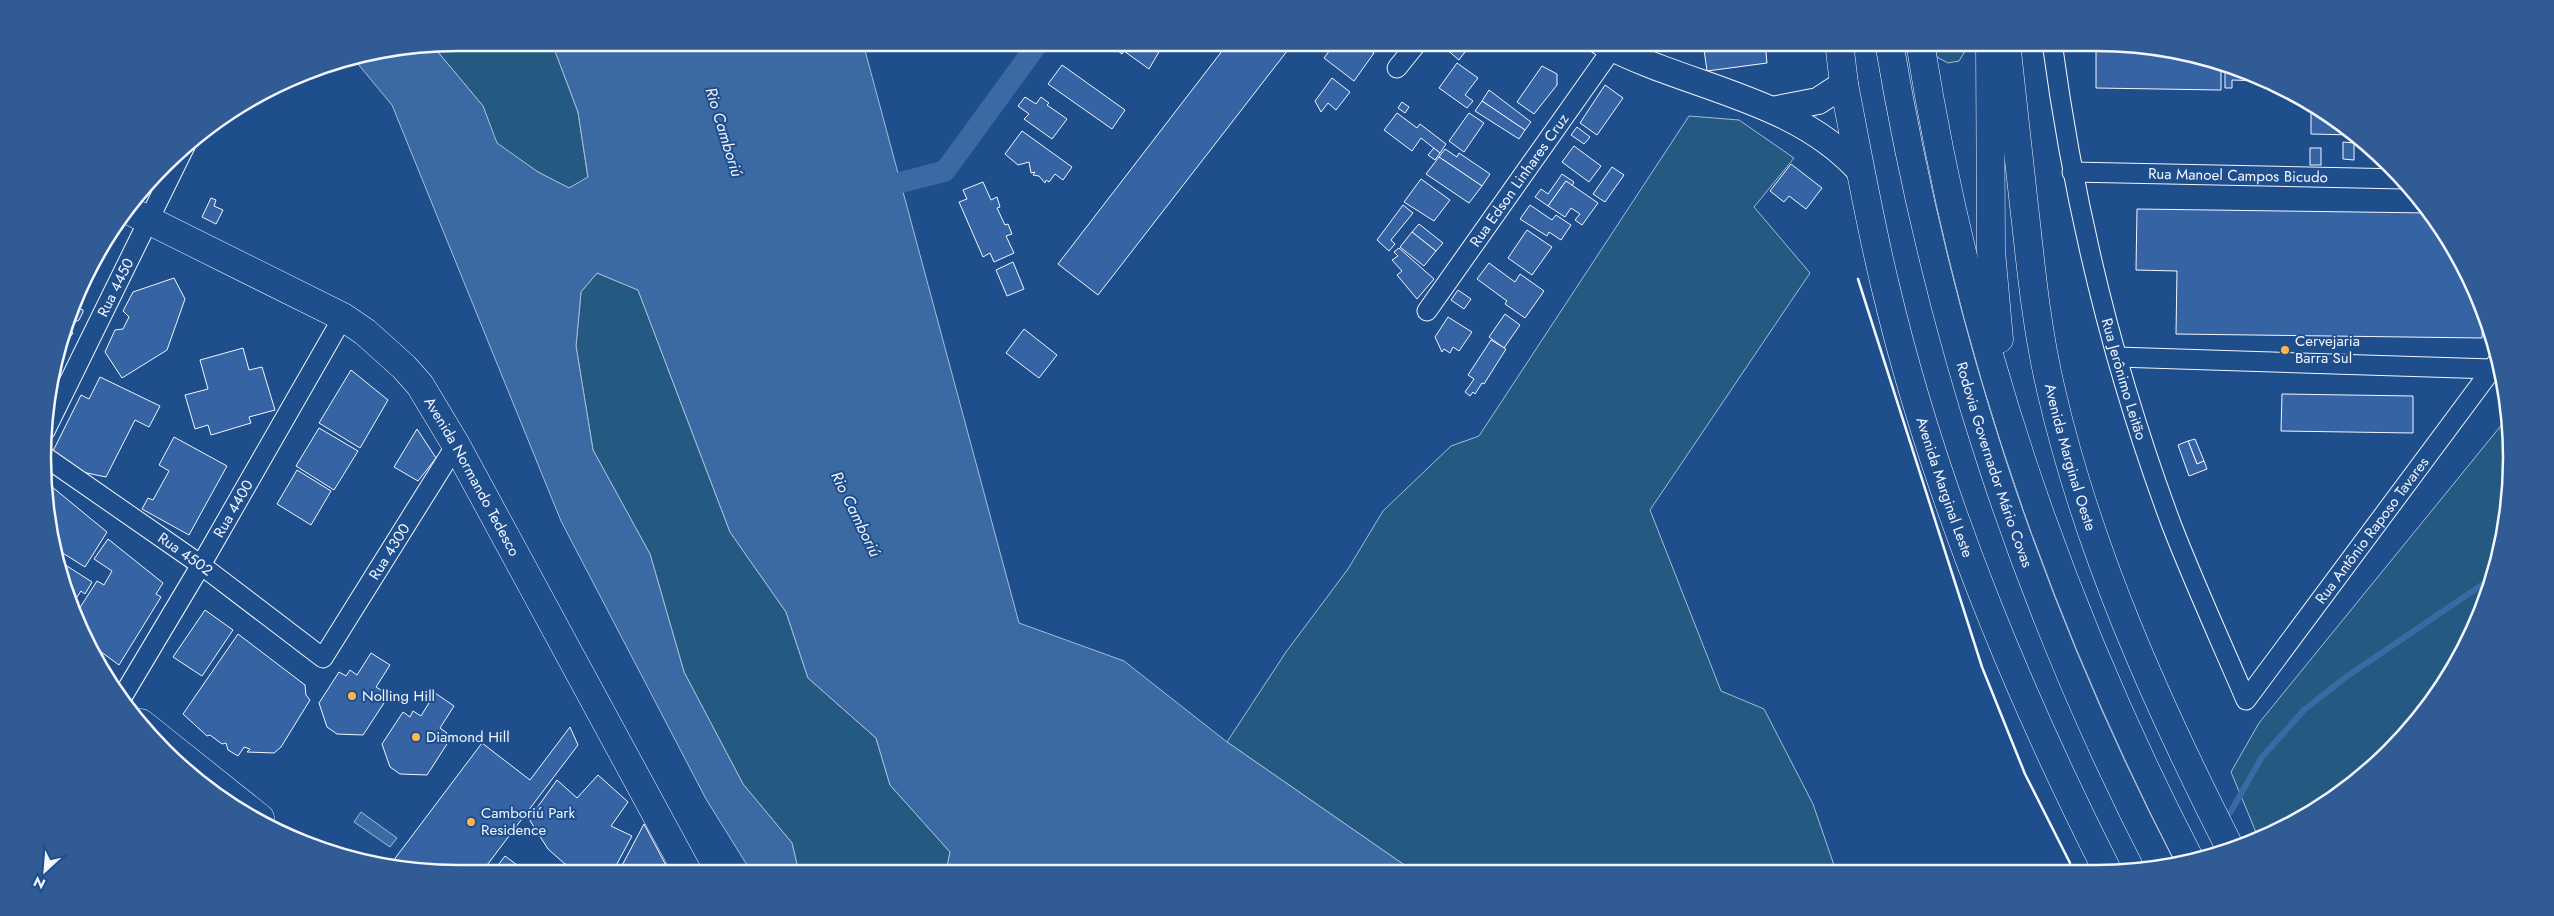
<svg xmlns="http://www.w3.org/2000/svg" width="2554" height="916" font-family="Jost,sans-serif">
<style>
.green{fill:#245a82;stroke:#a8bbd7}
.water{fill:#3b69a3;stroke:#a8bbd7}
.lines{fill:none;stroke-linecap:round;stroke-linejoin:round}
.stream{stroke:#3b69a3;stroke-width:6}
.canal{stroke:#3b69a3;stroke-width:21}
.building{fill:#3563a3;stroke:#f2f6ff}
.minor-casing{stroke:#f2f6ff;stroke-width:21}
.secondary-casing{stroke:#f2f6ff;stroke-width:28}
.primary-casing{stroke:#f2f6ff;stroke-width:29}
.motorway-casing{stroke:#f2f6ff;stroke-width:29}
.minor{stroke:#1f4e8c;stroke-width:19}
.secondary{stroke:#1f4e8c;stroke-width:26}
.primary{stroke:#1f4e8c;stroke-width:28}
.motorway{stroke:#1f4e8c;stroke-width:28}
.wall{stroke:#f2f6ff;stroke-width:2.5}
.poi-dot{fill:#ffb74d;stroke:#1f4e8c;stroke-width:2}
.labels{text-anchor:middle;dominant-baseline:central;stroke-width:4;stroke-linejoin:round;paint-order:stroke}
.street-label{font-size:15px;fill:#f2f6ff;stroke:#1f4e8c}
.poi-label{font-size:15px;fill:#f2f6ff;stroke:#1f4e8c;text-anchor:start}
.water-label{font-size:16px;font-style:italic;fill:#f2f6ff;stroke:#1f4e8c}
.rim{fill:none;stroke:#f2f6ff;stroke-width:2.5}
</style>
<rect width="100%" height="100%" fill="#1f4e8c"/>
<!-- green -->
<g class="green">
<polygon points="458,42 552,43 578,112 588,178 569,188 538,172 496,143 483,106 432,45"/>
<polygon points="1933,43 1970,43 1959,61 1948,63 1937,57"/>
<polygon points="1689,116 1739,120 1794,158 1754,207 1810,273 1650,510 1721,691 1764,709 1813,804 1836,871 1413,871 1227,742 1286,652 1348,569 1383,511 1451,446 1479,436"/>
<polygon points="597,273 638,290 730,532 786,612 808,678 876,738 890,785 950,852 946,872 799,873 792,843 743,784 684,672 650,554 593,450 576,346 581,292"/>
<polygon points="2508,417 2511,485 2497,565 2456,666 2370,770 2280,831 2258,837 2231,772 2259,723"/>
</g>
<!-- water -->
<g class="water">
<polygon points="552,43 863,43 1019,623 1124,661 1227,742 1413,871 946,872 950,852 890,785 876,738 808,678 786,612 730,532 638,290 597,273 581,292 576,346 593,450 650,554 684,672 743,784 792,843 799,873 752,873 706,799 561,521 392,105 353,58 377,50 432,45 483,106 497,143 538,172 569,188 588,177 578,112"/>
<polygon points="361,812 397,838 390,847 354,822"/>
</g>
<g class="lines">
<!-- stream -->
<polyline class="stream" points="2230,813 2262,757 2304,710 2346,677 2492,578"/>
<!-- canal -->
<polyline class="canal" points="872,190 945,171 1039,42"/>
</g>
<!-- building -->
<g class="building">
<polygon points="1115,42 1160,42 1163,45 1149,69 1124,51 1122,54 1114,48 1118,44"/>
<polygon points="1229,42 1287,42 1291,46 1098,295 1058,264"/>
<polygon points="1336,42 1360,42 1374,53 1354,81 1324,58"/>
<polygon points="1370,42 1380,42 1377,47"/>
<polygon points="1438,42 1467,42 1470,45 1459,60"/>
<polygon points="1703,42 1765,42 1767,63 1707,71"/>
<polygon points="2096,43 2127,47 2127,49 2203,57 2221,63 2221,90 2096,88"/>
<polygon points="1457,63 1478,78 1465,95 1473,101 1467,108 1439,88"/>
<polygon points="1062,65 1125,110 1112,129 1048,84"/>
<polygon points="2225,65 2263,79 2263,81 2232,80 2232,88 2225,88"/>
<polygon points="1542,66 1557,74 1557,85 1534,114 1517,102"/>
<polygon points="1332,78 1350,92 1336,110 1328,103 1321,112 1315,101"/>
<polygon points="1605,85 1623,98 1597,135 1580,123"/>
<polygon points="1489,90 1531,122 1525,130 1482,101"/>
<polygon points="1025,97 1036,104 1041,97 1049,103 1047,105 1067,119 1052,139 1024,119 1029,114 1018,106"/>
<polygon points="1482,101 1525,130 1519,139 1475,111"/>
<polygon points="1402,102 1409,107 1405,113 1398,108"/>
<polygon points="2311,105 2349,128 2354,135 2311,134"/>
<polygon points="1397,113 1417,128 1420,124 1446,144 1440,153 1421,138 1412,151 1384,130"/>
<polygon points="1469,113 1484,123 1464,152 1449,141"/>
<polygon points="1577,127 1590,137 1584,144 1571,135"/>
<polygon points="1022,131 1072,167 1063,180 1055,174 1049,182 1046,180 1045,183 1039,176 1033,175 1035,172 1031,173 1029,162 1018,165 1005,154"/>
<polygon points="2343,142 2354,143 2354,160 2343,159"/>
<polygon points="1574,146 1601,166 1589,182 1562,162"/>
<polygon points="1434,148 1440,153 1435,160 1428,155"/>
<rect x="2310" y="148" width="11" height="17"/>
<polygon points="1445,149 1457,157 1459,153 1490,174 1482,186 1439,157"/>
<polygon points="1439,157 1482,186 1469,203 1426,174"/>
<polygon points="1791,164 1822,188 1806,209 1789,196 1784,202 1770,191"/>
<polygon points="1612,167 1624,175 1605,202 1593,194"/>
<polygon points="1562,174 1574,182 1572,186 1566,181 1548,206 1535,197 1541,189 1548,194"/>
<polygon points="1421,179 1450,200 1434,221 1404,202"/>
<polygon points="1566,181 1598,203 1582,225 1575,220 1580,214 1571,208 1565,217 1548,206"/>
<polygon points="983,182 991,200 997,197 1000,207 997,208 1005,225 1008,224 1012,234 1006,236 1014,253 994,262 990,253 983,257 959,202 967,199 963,190"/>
<polygon points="211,198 216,200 214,206 223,210 216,224 202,217"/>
<polygon points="1403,205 1413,213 1391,240 1395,244 1389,251 1377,240"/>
<polygon points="1530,205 1552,220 1556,215 1571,225 1561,240 1549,232 1547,236 1520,219"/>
<polygon points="2137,209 2429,213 2456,250 2483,310 2482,338 2176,334 2177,271 2136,270"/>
<polygon points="1419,224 1443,243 1436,251 1412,232"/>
<polygon points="1527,230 1552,247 1532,275 1508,258"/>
<polygon points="1412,232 1436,251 1424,266 1400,247"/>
<polygon points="1399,248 1434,279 1417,299 1397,275 1402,271 1392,260 1398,256 1394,252"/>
<polygon points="1013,262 1024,289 1007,296 996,270"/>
<polygon points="1489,263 1515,282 1520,274 1544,291 1525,318 1505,304 1507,301 1477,279"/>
<polygon points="174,278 185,299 167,350 122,378 105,352 115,330 123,329 129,317 123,311 133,292"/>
<polygon points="1458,290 1471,299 1464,309 1451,300"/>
<polygon points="75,307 83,310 83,312 79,320 75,322 70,330 73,333 64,346"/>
<polygon points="1505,314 1520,325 1504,348 1489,337"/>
<polygon points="1448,317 1472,332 1459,351 1453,347 1450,353 1444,349 1442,352 1435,337"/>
<polygon points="1024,329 1057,355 1039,378 1006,353"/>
<polygon points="1491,340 1506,349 1484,384 1482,383 1475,394 1473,392 1470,396 1465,392 1474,379 1468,375"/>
<polygon points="243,348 249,370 262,367 275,410 249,417 251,423 211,435 208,425 195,429 185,395 208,389 200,360"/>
<polygon points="351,370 388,400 360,448 319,423"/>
<polygon points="100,377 160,406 149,427 135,420 106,477 82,472 65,463 53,451 81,395 89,399"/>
<polygon points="2282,394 2413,396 2413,433 2281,431"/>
<polygon points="319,428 358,451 334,490 296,466"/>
<polygon points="417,429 436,458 418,481 394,467"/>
<polygon points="174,437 227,466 189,535 142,509 148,498 153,500 169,471 159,465"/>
<polygon points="2195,439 2204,461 2197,464 2188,441"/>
<polygon points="2188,441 2197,464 2204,461 2207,469 2189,476 2178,445"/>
<polygon points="297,470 331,491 311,525 277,504"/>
<polygon points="51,486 107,532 85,567 53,547 45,496"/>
<polygon points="108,539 163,583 156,594 161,597 119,665 93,646 79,616 82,611 79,609 97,581 104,585 112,571 94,559"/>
<polygon points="56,559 92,582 85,594 81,591 75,600 79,602 76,607"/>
<polygon points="205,610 233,630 202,676 173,657"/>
<polygon points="238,634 305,685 306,695 310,700 281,747 274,753 247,752 250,749 244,747 238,756 228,750 226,743 222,744 210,735 207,736 183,714"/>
<polygon points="371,653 390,665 376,687 384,692 379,700 384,703 363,735 337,734 327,727 319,703 339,672 346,676 350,670 357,675"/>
<polygon points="435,693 454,706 440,728 447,733 442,740 447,744 427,775 400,774 390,767 382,744 403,712 410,717 413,711 421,716"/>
<polygon points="570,727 578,745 481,873 458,874 390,865 482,743 530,780"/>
<polygon points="598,775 628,802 611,826 632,836 612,873 594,873 565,864 548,849 529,819 557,780 577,798"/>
<polygon points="644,824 670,873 618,873"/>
<polygon points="505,856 528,873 492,873"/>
</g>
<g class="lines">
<defs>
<g id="minor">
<path id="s1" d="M 2052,42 C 2074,206 2114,371 2172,526 C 2195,585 2221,642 2246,700 L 2498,361"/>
<polyline points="1397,68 1418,42"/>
<path id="s2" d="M 2072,172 L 2404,179"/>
<path id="s3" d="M 1427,311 L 1612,49"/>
<polyline points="2117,357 2492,369"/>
<path id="s4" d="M 45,431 L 186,144"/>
<path id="s5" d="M 44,456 L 201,565 L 323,658 L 456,445"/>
<path id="s6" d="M 121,699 L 201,565 L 343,317"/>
</g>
<g id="secondary">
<path d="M 1601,42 C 1685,88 1795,97 1861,172"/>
<polyline points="1772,110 1818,101 1844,84"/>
</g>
<g id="primary">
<path id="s7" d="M 2006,42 C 2013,103 2019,163 2026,223 C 2032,279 2038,335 2051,390 C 2088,550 2155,700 2229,846"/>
<path id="s8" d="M 1844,84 C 1857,151 1869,219 1885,285 C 1933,488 2013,684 2107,870"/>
<path id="s9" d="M 126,209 L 343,317 L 365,332 L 404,367 L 420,385 L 456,445 L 688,873"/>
<polyline points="141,723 260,818"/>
</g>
<g id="motorway">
<polyline points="1839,42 1844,84"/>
<path id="s10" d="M 1889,42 C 1938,333 2025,604 2161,867"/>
<path d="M 1920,42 C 1965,327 2057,602 2189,858"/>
<polyline points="1990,42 1991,251 1999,339"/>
</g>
</defs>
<!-- minor casing -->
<use href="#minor" class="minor-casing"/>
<!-- secondary casing -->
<use href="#secondary" class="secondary-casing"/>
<!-- primary casing -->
<use href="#primary" class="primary-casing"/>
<!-- motorway casing -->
<use href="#motorway" class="motorway-casing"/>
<!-- minor -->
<use href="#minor" class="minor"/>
<!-- secondary -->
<use href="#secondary" class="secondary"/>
<!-- primary -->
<use href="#primary" class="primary"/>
<!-- motorway -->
<use href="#motorway" class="motorway"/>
<!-- wall -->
<polyline class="wall" points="1858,279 1982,667 2025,774 2070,863"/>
</g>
<!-- markers -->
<g class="poi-dot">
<circle cx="2285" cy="350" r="5"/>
<circle cx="352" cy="696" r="5"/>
<circle cx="416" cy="737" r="5"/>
<circle cx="471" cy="822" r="5"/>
</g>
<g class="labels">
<!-- street labels -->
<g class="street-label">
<text stroke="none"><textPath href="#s2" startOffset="166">Rua Manoel Campos Bicudo</textPath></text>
<text stroke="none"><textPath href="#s3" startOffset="160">Rua Edson Linhares Cruz</textPath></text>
<text stroke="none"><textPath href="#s4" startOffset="160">Rua 4450</textPath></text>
<text stroke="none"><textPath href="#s1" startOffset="345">Rua Jerônimo Leitão</textPath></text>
<text stroke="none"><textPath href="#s7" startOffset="421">Avenida Marginal Oeste</textPath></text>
<text stroke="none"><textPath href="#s10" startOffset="436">Rodovia Governador Mário Covas</textPath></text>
<text stroke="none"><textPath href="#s9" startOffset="451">Avenida Normando Tedesco</textPath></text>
<text stroke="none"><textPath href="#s8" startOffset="416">Avenida Marginal Leste</textPath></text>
<text stroke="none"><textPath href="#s6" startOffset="221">Rua 4400</textPath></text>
<text stroke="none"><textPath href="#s1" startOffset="900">Rua Antônio Raposo Tavares</textPath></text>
<text stroke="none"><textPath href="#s5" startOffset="470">Rua 4300</textPath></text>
<text stroke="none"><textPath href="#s5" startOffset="172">Rua 4502</textPath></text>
</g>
<!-- poi labels -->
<g class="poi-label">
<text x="2295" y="341">Cervejaria<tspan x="2295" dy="17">Barra Sul</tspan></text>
<text x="362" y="696">Nolling Hill</text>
<text x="426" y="737">Diamond Hill</text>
<text x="481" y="813">Camboriú Park<tspan x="481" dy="17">Residence</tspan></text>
</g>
<!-- water labels -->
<g class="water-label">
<text transform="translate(724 132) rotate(73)">Rio Camboriú</text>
<text transform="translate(856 514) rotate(64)">Rio Camboriú</text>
</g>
</g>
<!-- crop -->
<path d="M0 0H2554V916H0ZM458 51H2096A407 407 0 0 1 2503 458V458A407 407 0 0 1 2096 865H458A407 407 0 0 1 51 458V458A407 407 0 0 1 458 51Z" fill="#305b95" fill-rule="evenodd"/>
<path class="rim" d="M458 51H2096A407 407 0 0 1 2503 458V458A407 407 0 0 1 2096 865H458A407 407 0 0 1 51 458V458A407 407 0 0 1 458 51Z"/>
<!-- north arrow -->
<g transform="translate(45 871) rotate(206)" stroke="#1f4e8c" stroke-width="4" paint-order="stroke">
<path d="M0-4L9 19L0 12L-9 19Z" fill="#f2f6ff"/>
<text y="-8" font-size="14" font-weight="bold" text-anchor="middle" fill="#f2f6ff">N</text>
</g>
</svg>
